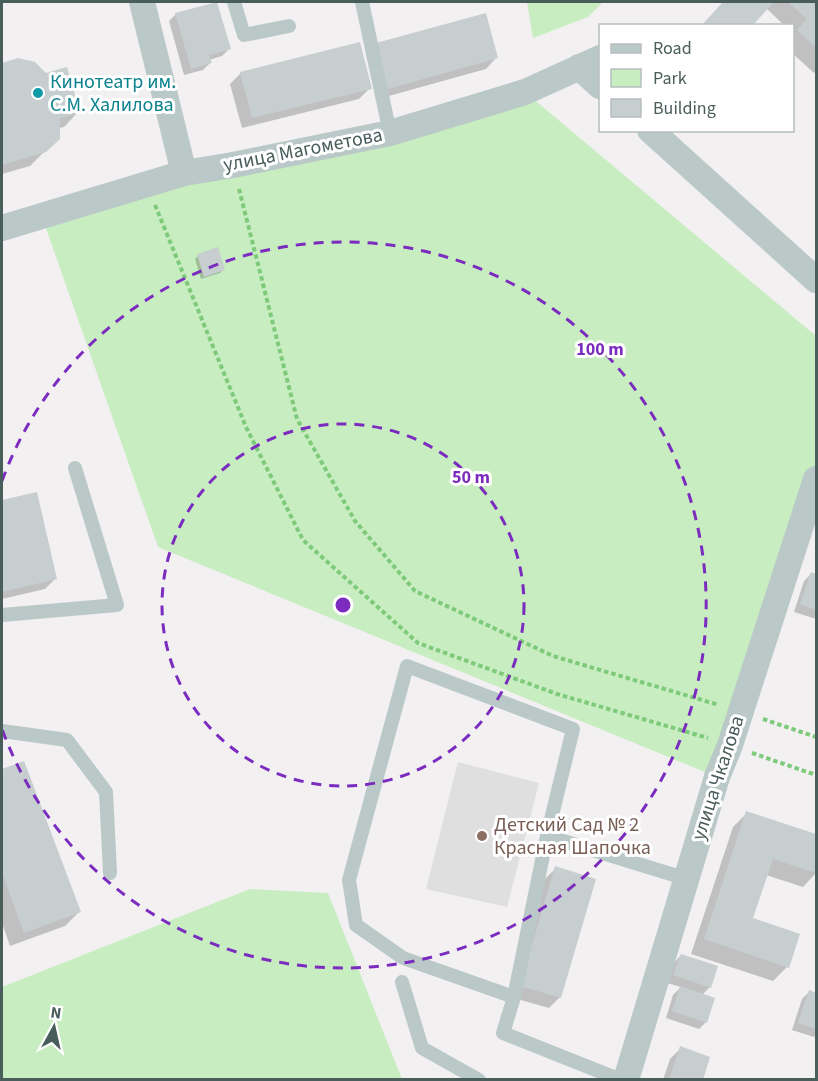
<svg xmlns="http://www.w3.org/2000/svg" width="818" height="1081" font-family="'Source Sans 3',sans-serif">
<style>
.education{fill:#e0dfe0}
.green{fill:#c8edc1}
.shadow{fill:#0003}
.building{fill:#c7cecf}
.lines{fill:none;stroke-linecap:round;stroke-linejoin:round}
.path{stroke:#7eca7b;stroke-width:4;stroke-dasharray:4.5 3;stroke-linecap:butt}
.lane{stroke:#bac9c8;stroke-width:14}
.street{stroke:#bac9c8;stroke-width:26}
.ring{fill:none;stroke:#7b2cbf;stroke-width:3;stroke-dasharray:10 8}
.culture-dot{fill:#0f9aa8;stroke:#fff;stroke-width:2}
.education-dot{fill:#8d6e63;stroke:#fff;stroke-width:2}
.labels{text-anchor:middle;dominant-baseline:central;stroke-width:6;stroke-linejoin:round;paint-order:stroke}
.culture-label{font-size:20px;fill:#0d838f;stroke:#fff;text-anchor:start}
.street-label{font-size:20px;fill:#495d5b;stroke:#fff}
.education-label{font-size:20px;fill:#785e54;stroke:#fff;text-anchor:start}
.centre{fill:#7b2cbf;stroke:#fff;stroke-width:3}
.ring-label{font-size:18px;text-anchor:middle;font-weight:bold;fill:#7b2cbf;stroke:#fff;stroke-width:6;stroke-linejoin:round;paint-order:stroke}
</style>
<rect width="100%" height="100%" fill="#f2f0f1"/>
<!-- education -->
<polygon class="education" points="458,762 539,783 507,907 426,889"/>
<!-- green -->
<g class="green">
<polygon points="527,2 603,2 588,17 533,38"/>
<polygon points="525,92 816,336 816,479 717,777 158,547 42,217"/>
<polygon points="250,889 328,893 402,1079 2,1079 2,987"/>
</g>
<!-- shadow -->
<g class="shadow">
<polygon points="724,2 816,2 816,71 814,73 792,53 792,36 795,34 792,32 792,26 785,26 766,8 702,26"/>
<polygon points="176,14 229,49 222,56 209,60 210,63 203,70 184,75 169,21"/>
<polygon points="377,44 496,58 486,69 378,99 366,55"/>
<polygon points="18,60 78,112 64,127 59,128 58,138 30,166 2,174 2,65"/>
<polygon points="241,73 370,88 359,99 242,128 230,84"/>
<polygon points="198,256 223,270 220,273 201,279 195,259"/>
<polygon points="36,494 56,578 45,589 2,599 2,502"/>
<polygon points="811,574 816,576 816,619 794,612 804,581"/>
<polygon points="24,762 80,911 65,926 10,946 2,923 2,771"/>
<polygon points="747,813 816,836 816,873 803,887 766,875 751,919 787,967 773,981 691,954 733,827"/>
<polygon points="556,868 560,997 549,1008 510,997 545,879"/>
<polygon points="681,955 710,987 702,995 706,1022 699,1029 666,1018 673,995 681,987 667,983 674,963"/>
<polygon points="809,992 816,994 816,1035 814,1037 792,1030 802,999"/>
<polygon points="681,1048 701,1080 663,1080 670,1059"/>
</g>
<!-- building -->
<g class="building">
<polygon points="217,2 231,49 209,55 212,63 191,69 175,13"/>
<polygon points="723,2 774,2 752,26 701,26"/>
<polygon points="788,2 816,2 816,48 797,30 807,19"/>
<polygon points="486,13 498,58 388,89 376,43"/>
<polygon points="360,42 372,89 252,118 240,72"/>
<polygon points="18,58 35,62 46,73 67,67 80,113 60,118 60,139 46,152 2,165 2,63"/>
<polygon points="218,247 225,270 204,277 197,254"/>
<polygon points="37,492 57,579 2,592 2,500"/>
<polygon points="811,572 816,574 816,610 800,604"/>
<polygon points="24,761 81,912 24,933 2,873 2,769"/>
<polygon points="746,811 816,834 816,873 773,859 753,918 800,934 789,968 704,939"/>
<polygon points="555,866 596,879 561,998 520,986"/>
<polygon points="681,954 718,966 711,988 673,975"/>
<polygon points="680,986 715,998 707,1023 672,1011"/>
<polygon points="809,990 816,993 816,1029 798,1023"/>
<polygon points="680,1046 710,1057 703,1080 669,1080"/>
</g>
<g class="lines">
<!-- path -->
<g class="path">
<polyline points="239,189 297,419 355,521 415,591 553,656 719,705"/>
<polyline points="155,205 246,427 303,540 418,643 557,694 708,738"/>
<polyline points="763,719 816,737"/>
<polyline points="752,753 816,775"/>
</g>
<!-- lane -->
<g class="lane">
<polyline points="234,2 244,35 289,26"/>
<polyline points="362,2 390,133"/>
<polyline points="2,615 117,605 75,468"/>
<polyline points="2,731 67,740 106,792 110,873"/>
<polyline points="402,982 422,1048 479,1080"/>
<polyline points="514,997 547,836"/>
<polyline points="621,1080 503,1033 514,997 403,958 356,925 349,880 407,666 573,729 547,836 687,879"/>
</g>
<!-- street -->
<g class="street">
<polyline points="142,2 184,173"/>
<polyline points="579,67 600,86"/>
<polyline points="650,130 816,280"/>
<polyline points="2,228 184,173 233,165 390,133 525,92 600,58"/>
<polyline points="626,1080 717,777 730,745 816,479"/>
</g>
</g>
<!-- distance rings -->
<g class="ring">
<circle cx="343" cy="605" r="181"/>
<path d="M2 481A363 363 0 1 1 2 729"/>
</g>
<!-- markers -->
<circle class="culture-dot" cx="38" cy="93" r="6"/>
<circle class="education-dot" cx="482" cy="836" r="6"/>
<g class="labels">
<!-- culture labels -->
<g class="culture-label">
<text x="50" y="82">Кинотеатр им.<tspan x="50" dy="23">С.М. Халилова</tspan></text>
</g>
<!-- street labels -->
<g class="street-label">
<text transform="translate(303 150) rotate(-11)">улица Магометова</text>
<text transform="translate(718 778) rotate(-72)">улица Чкалова</text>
</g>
<!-- education labels -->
<g class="education-label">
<text x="494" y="825">Детский Сад № 2<tspan x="494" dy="23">Красная Шапочка</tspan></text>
</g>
</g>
<circle cx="343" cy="605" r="9" class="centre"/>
<g class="ring-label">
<text x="600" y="355">100 m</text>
<text x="471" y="483">50 m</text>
</g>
<!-- border -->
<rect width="818" height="1081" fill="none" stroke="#495d5b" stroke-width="6"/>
<!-- legend -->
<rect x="599" y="24" width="195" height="108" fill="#ffffff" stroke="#b6bebd" stroke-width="1.5"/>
<rect x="611" y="44" width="30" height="9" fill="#bac9c8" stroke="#b6bebd" stroke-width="1.5"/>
<text x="653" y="54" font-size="18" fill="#495d5b">Road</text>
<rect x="611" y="69" width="30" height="18" fill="#c8edc1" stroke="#b6bebd" stroke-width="1.5"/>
<text x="653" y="84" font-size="18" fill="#495d5b">Park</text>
<rect x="611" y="99" width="30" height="18" fill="#c7cecf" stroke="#b6bebd" stroke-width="1.5"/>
<text x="653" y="114" font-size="18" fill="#495d5b">Building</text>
<!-- north arrow -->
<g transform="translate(54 1027) rotate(8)" stroke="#ffffff" stroke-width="4.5" paint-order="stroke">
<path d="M0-4.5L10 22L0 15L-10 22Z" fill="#495d5b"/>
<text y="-9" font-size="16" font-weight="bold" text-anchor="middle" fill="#495d5b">N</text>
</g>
</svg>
